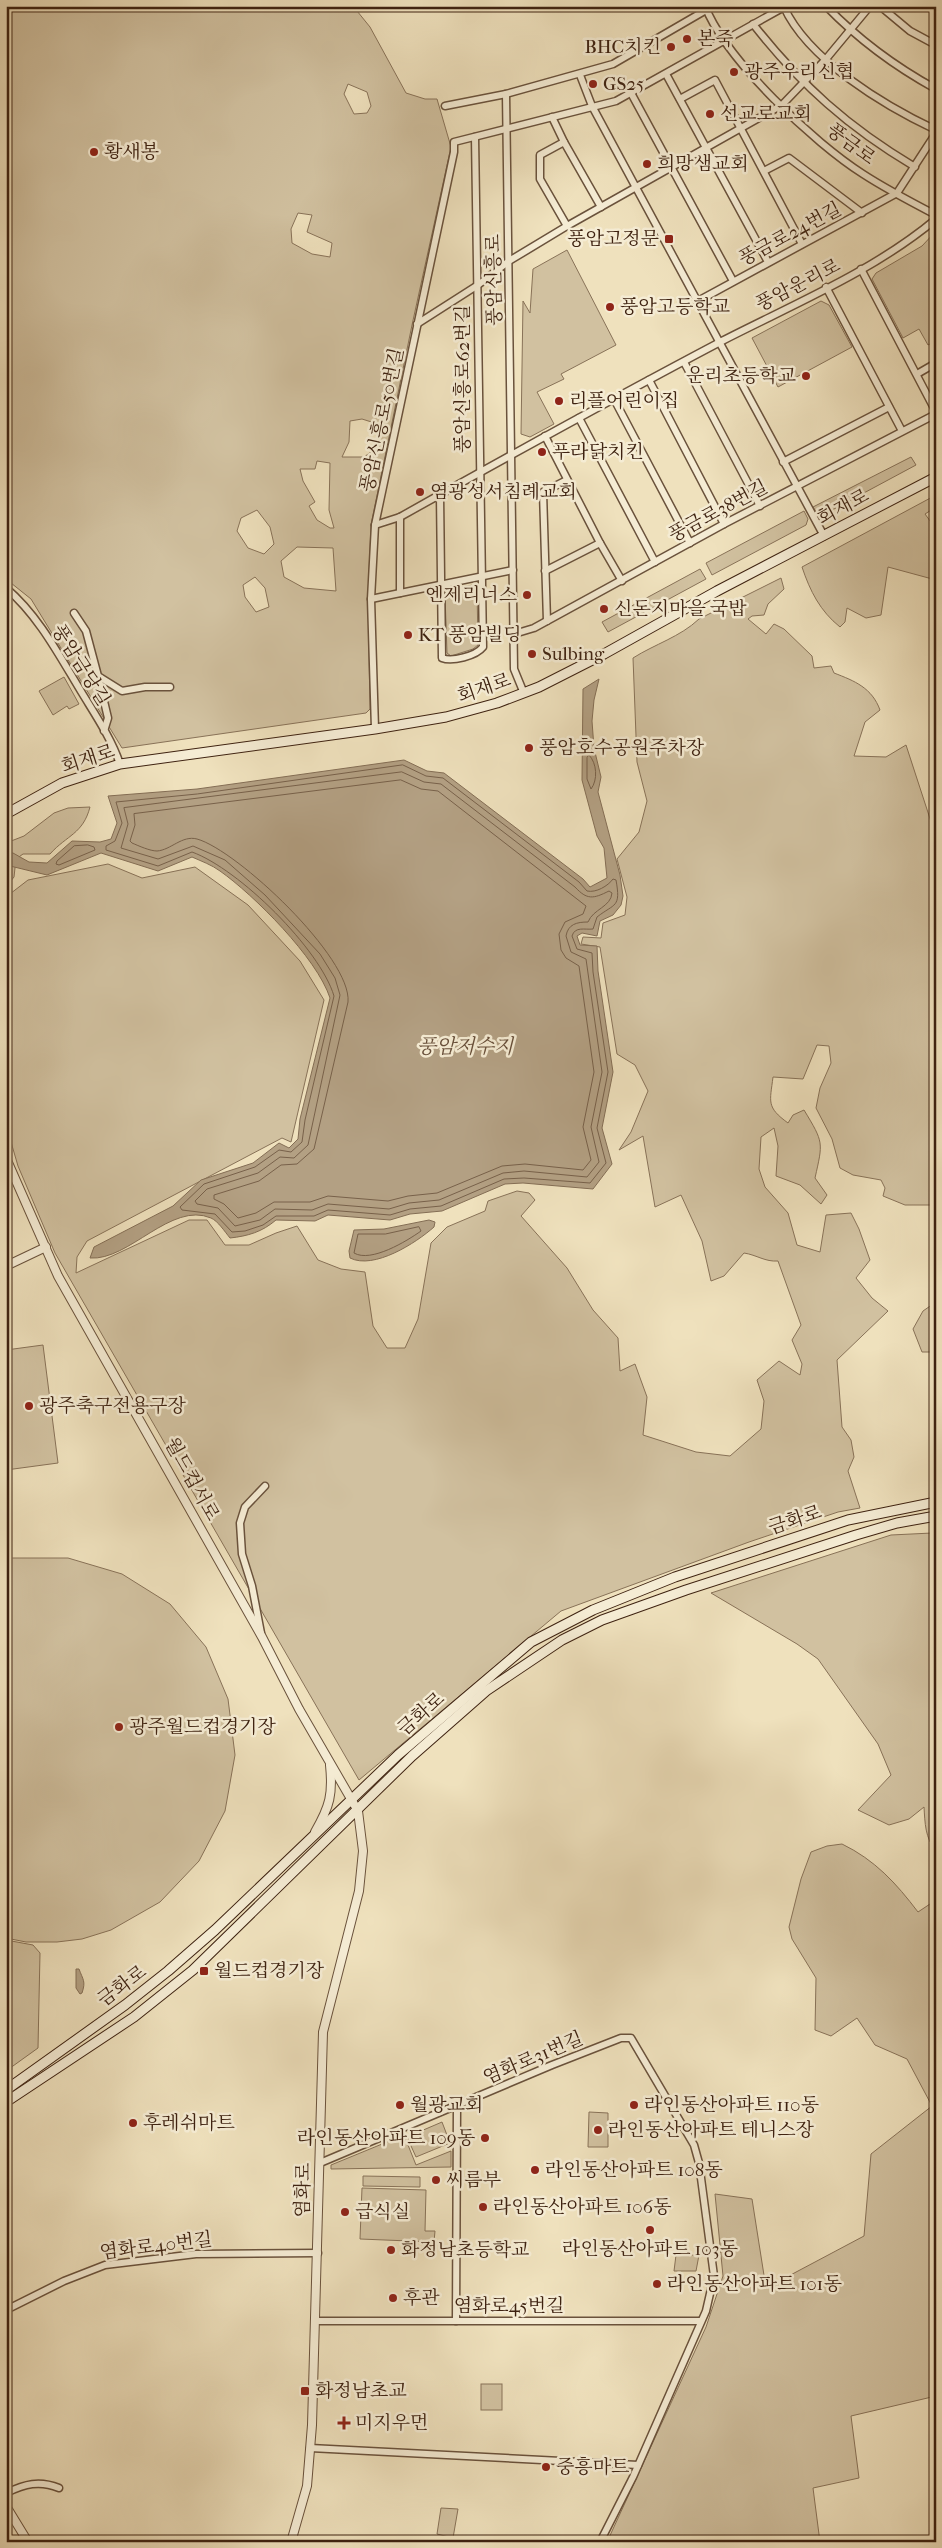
<svg xmlns="http://www.w3.org/2000/svg" width="942" height="2548" font-family="'IM FELL French Canon','Noto Serif KR',serif">
<style>
.green{fill:#d1c1a0;stroke:#887258;fill-rule:evenodd}
.water{fill:#b3a083;stroke:#846e55}
.lines{fill:none;stroke-linecap:round;stroke-linejoin:round}
.shore{stroke:#78614a;stroke-width:1}
.minor-casing{stroke:#6a523c;stroke-width:9}
.tertiary-casing{stroke:#6a523c;stroke-width:10}
.secondary-casing{stroke:#3e2211;stroke-width:11}
.minor{stroke:#f5ecd4;stroke-width:6}
.tertiary{stroke:#f5ecd4;stroke-width:8}
.secondary{stroke:#f5ecd4;stroke-width:9}
.poi-dot{fill:#8f2418;stroke:#f5ecd4;stroke-width:2}
.labels{text-anchor:middle;dominant-baseline:central;stroke-width:5;stroke-linejoin:round;paint-order:stroke}
.poi-label{font-size:19px;fill:#3e2211;stroke:#f5ecd4;text-anchor:start}
.street-label{font-size:19px;fill:#3e2211;stroke:#f5ecd4}
.water-label{font-size:20px;font-style:italic;fill:#674e39;stroke:#f5ecd4}
</style>
<rect width="100%" height="100%" fill="#efe1bd"/>
<filter id="stains"><feTurbulence type="fractalNoise" baseFrequency=".004" numOctaves="4"/><feColorMatrix values="0 0 0 0 .2 0 0 0 0 .09 0 0 0 0 .02 0 0 0 .5 -.17"/></filter>
<radialGradient id="worn" r=".72"><stop offset=".6" stop-color="#630" stop-opacity="0"/><stop offset="1" stop-color="#630" stop-opacity=".3"/></radialGradient>
<!-- green -->
<g class="green">
<path d="M 6,6 L 353,6 L 370,27 L 406,93 L 425,99 L 437,99 L 451,147 L 412,325 L 371,525 L 368,596 L 370,709 L 366,713 L 122,748 L 31,599 L 6,579 ZM 348,84 L 367,92 L 371,106 L 367,113 L 354,114 L 344,94 ZM 298,213 L 312,215 L 307,232 L 332,243 L 330,257 L 312,254 L 292,243 L 291,229 ZM 362,419 L 381,425 L 375,449 L 364,457 L 342,457 L 349,442 L 350,421 ZM 317,461 L 330,463 L 329,510 L 334,528 L 330,528 L 317,520 L 309,506 L 315,502 L 303,481 L 300,469 L 315,469 ZM 257,510 L 270,527 L 274,544 L 264,554 L 248,548 L 237,531 L 241,518 ZM 297,547 L 333,548 L 336,591 L 304,588 L 284,577 L 281,561 ZM 255,577 L 265,588 L 269,607 L 256,612 L 245,597 L 243,585 Z"/>
<polygon points="936,231 936,341 928,345 919,329 903,338 872,279 876,273 922,246"/>
<polygon points="567,250 616,345 561,374 564,379 537,392 554,424 530,437 521,434 523,301 530,313 533,269"/>
<polygon points="821,301 829,305 852,347 778,387 752,338"/>
<polygon points="911,457 916,465 821,516 818,515 813,507"/>
<path d="M 936,495 L 936,507 L 925,514 L 936,529 L 936,580 L 888,567 L 881,615 L 866,618 L 847,608 L 845,622 L 840,627 C 820,611 810,591 802,567 Z"/>
<polygon points="804,511 808,519 806,525 712,575 706,563"/>
<polygon points="700,569 706,579 608,632 602,622"/>
<path d="M 781,578 L 784,589 L 768,604 L 764,615 L 752,616 L 748,619 L 766,634 L 774,624 L 784,629 L 812,656 L 814,668 L 831,666 L 834,673 C 855,681 872,688 880,710 L 865,722 L 854,756 L 886,757 L 906,745 L 936,837 L 936,1027 L 933,1032 L 936,1034 L 936,1205 L 905,1205 L 883,1196 L 885,1188 L 881,1180 L 853,1175 L 840,1168 L 832,1139 L 816,1108 L 820,1088 L 831,1063 L 829,1046 L 817,1045 L 803,1079 L 773,1077 C 770,1102 766,1107 788,1123 L 793,1115 L 804,1110 C 824,1143 823,1142 815,1178 L 827,1195 L 821,1204 L 800,1185 L 776,1176 L 778,1146 L 774,1128 L 761,1137 L 759,1169 L 765,1187 L 788,1213 L 797,1245 L 820,1252 L 826,1215 L 851,1213 L 859,1229 L 870,1260 L 856,1278 L 872,1298 L 888,1311 L 837,1360 L 842,1427 L 851,1440 L 854,1457 L 848,1471 L 860,1508 L 838,1512 L 749,1542 L 561,1611 L 359,1780 L 55,1253 L 18,1166 L 6,1125 L 6,897 L 28,880 L 108,864 L 142,878 L 195,867 L 248,905 L 300,961 L 324,1000 L 291,1142 L 282,1138 L 87,1241 L 77,1257 L 76,1273 L 189,1220 L 207,1220 L 225,1245 L 249,1245 L 276,1233 L 297,1226 L 318,1260 L 341,1269 L 365,1272 L 373,1326 L 387,1348 L 405,1348 L 418,1319 L 431,1243 L 447,1227 L 485,1211 L 488,1201 L 517,1191 L 529,1193 L 535,1200 L 521,1216 L 567,1268 L 593,1310 L 618,1338 L 620,1371 L 635,1364 L 647,1397 L 643,1435 L 696,1452 L 730,1456 L 761,1429 L 764,1401 L 757,1380 L 779,1361 L 800,1375 L 802,1364 L 792,1340 L 801,1325 L 778,1261 C 765,1262 757,1255 744,1253 L 724,1276 L 711,1281 L 702,1241 L 681,1195 L 655,1207 L 643,1136 L 619,1150 L 631,1132 L 648,1091 L 635,1065 L 617,1054 L 600,947 L 581,944 L 583,937 L 601,938 L 603,923 L 625,915 L 627,897 L 617,859 L 639,832 L 647,801 L 637,762 L 633,658 C 655,644 680,637 699,619 Z"/>
<polygon points="473,585 477,589 478,645 473,649 451,656 447,653 445,595 450,589"/>
<polygon points="64,677 79,704 69,709 67,706 53,715 39,691"/>
<path d="M 90,807 C 83,834 67,835 50,854 L 23,854 L 16,859 L 14,877 L 6,887 L 6,843 L 24,836 L 54,813 L 68,808 Z"/>
<polygon points="936,1302 936,1352 922,1352 913,1329 923,1311"/>
<polygon points="43,1345 58,1463 6,1470 6,1350"/>
<path d="M 932,1533 L 936,1535 L 936,1851 C 925,1838 925,1823 924,1807 L 909,1819 L 889,1825 L 858,1810 L 891,1775 L 878,1744 L 818,1659 L 797,1644 L 711,1593 L 891,1535 Z"/>
<polygon points="12,1558 68,1558 122,1574 170,1604 206,1647 228,1699 235,1755 225,1811 199,1861 160,1902 111,1930 82,1939 57,1942 26,1942 6,1938 6,1560"/>
<path d="M 842,1844 C 875,1860 896,1883 918,1912 L 936,1900 L 936,2396 L 851,2416 L 859,2478 L 813,2488 L 820,2542 L 607,2542 L 706,2327 L 723,2276 L 715,2194 L 752,2199 L 766,2288 L 864,2236 L 871,2154 L 932,2106 L 907,2059 L 875,2045 L 857,2018 L 831,2036 L 815,2030 L 816,1978 L 792,1939 L 789,1927 L 801,1879 L 811,1852 L 827,1846 Z"/>
<polygon points="6,1940 33,1945 40,1953 38,2048 6,2071"/>
<polygon points="589,2112 608,2113 608,2147 588,2147"/>
<polygon points="442,2122 450,2143 416,2157 407,2137"/>
<polygon points="404,2135 416,2165 451,2151 451,2167 331,2169 331,2165"/>
<polygon points="363,2176 420,2177 420,2187 363,2186"/>
<polygon points="362,2188 426,2190 425,2231 435,2231 434,2242 360,2239"/>
<polygon points="676,2255 699,2255 696,2271 674,2271"/>
<rect x="481" y="2384" width="21" height="26"/>
<polygon points="441,2508 458,2509 453,2538 437,2534"/>
</g>
<!-- water -->
<g class="water">
<path d="M 599,679 L 594,700 L 592,721 L 594,748 L 601,777 L 598,792 L 620,875 L 623,896 L 621,905 L 613,915 L 600,921 L 597,936 L 582,933 L 577,936 L 580,945 L 597,946 L 598,971 L 613,1072 L 602,1128 L 612,1164 L 593,1189 L 523,1183 L 505,1184 L 442,1211 L 410,1214 L 390,1220 L 328,1215 L 315,1221 L 276,1220 C 262,1232 248,1236 230,1238 C 225,1232 218,1221 211,1218 C 171,1201 129,1261 90,1258 L 94,1247 L 173,1206 L 201,1180 L 253,1163 L 279,1143 L 289,1148 L 298,1139 L 300,1119 L 330,998 C 317,958 254,895 220,871 C 212,865 201,861 192,857 L 158,871 L 101,853 L 47,875 L 6,865 L 6,852 L 13,853 L 29,862 L 47,863 L 72,841 L 100,842 L 111,839 L 117,823 L 108,796 L 197,789 L 404,760 L 427,771 L 444,773 L 583,879 L 590,887 L 607,878 L 604,848 L 597,836 L 582,780 L 583,689 Z"/>
<path d="M 429,1220 L 435,1222 L 434,1227 C 416,1243 374,1270 350,1258 L 349,1251 L 354,1230 L 384,1229 Z"/>
<path d="M 76,1969 L 79,1969 C 83,1980 86,1981 82,1993 L 80,1994 L 76,1988 Z"/>
</g>
<g class="lines">
<!-- shore -->
<g class="shore">
<path d="M 589,755 C 597,763 598,780 591,789 L 587,779 L 587,758 Z"/>
<path d="M 403,765 L 426,776 L 443,778 L 579,882 L 587,891 C 596,893 608,886 613,879 L 616,880 C 621,908 615,903 597,917 L 593,929 C 585,930 575,926 572,936 L 577,949 L 592,953 L 593,972 L 608,1072 L 597,1128 L 606,1163 L 590,1183 L 524,1178 L 504,1179 L 441,1206 L 410,1209 L 390,1215 L 328,1210 L 314,1216 L 276,1216 L 263,1225 L 245,1231 L 232,1232 L 215,1214 L 182,1210 L 180,1207 L 204,1184 L 255,1167 L 279,1150 L 291,1152 L 302,1142 L 305,1120 L 334,996 C 320,949 239,869 192,852 L 158,866 L 106,850 L 106,846 L 115,841 L 122,823 L 116,802 L 197,794 Z"/>
<path d="M 402,772 L 424,782 L 441,784 L 575,887 C 587,900 593,899 609,891 L 612,893 C 611,907 593,909 588,922 C 577,922 568,924 566,936 L 571,952 L 586,959 L 602,1072 L 591,1127 L 599,1162 L 587,1177 L 524,1171 L 503,1173 L 439,1200 L 409,1203 L 389,1209 L 328,1204 L 312,1210 L 275,1209 L 260,1220 L 235,1226 L 218,1208 L 197,1204 L 195,1201 L 207,1189 L 258,1173 L 280,1157 L 294,1158 L 308,1145 L 340,995 L 335,978 L 320,954 L 265,895 L 225,860 L 193,846 L 158,859 L 121,848 L 128,824 L 124,808 Z"/>
<path d="M 401,780 L 421,789 L 438,791 L 586,906 L 583,914 L 565,922 L 559,934 L 561,950 L 566,958 L 579,966 L 594,1072 L 583,1127 L 591,1160 L 583,1170 L 525,1164 L 502,1166 L 437,1193 L 408,1196 L 388,1201 L 328,1196 L 310,1202 L 274,1202 L 256,1213 L 238,1218 L 224,1204 L 214,1199 L 214,1195 L 259,1181 L 281,1165 L 297,1164 L 314,1149 L 348,1002 C 352,958 237,850 197,839 C 182,835 171,850 157,851 C 150,851 139,846 132,843 L 130,841 L 135,825 L 134,814 Z"/>
<polygon points="88,845 94,847 95,850 59,865 56,864 57,861 74,846"/>
<path d="M 419,1227 L 421,1231 C 407,1241 371,1263 354,1253 L 358,1234 L 385,1234 Z"/>
</g>
<defs>
<g id="minor">
<path d="M 705,6 C 726,60 814,143 863,174 C 886,189 911,202 936,215"/>
<path d="M 826,6 C 859,40 894,66 936,89"/>
<polyline points="880,6 910,31 936,45"/>
<polyline points="929,6 936,10"/>
<path d="M 784,7 C 808,60 885,106 936,130"/>
<path d="M 753,24 C 802,86 848,127 915,167"/>
<polyline points="666,74 768,262"/>
<polyline points="580,75 592,106 824,536"/>
<polyline points="631,93 733,281"/>
<polyline points="506,94 514,669 523,691"/>
<polyline points="680,99 715,80 802,244"/>
<polyline points="445,106 506,94 613,64 713,6"/>
<polyline points="552,117 564,142 540,155 540,179 567,226"/>
<polyline points="564,142 601,207"/>
<polyline points="764,171 789,158 862,213"/>
<polyline points="861,269 936,412"/>
<polyline points="826,287 902,431"/>
<polyline points="698,301 897,193 936,133"/>
<polyline points="417,324 478,285 509,261 567,226 782,105 826,59 870,6"/>
<polyline points="684,362 760,506"/>
<polyline points="917,374 936,363"/>
<polyline points="649,380 724,524"/>
<polyline points="614,399 690,543"/>
<polyline points="579,418 655,562"/>
<polyline points="545,436 600,543 545,571"/>
<polyline points="783,462 889,407"/>
<path d="M 440,495 L 442,658 C 452,662 476,656 483,647 L 475,137"/>
<polyline points="400,517 400,593"/>
<path d="M 375,525 L 400,517 C 507,457 614,398 722,341 C 794,304 874,271 936,219"/>
<polyline points="600,543 622,581"/>
<path d="M 6,588 C 39,616 60,657 82,693 C 96,716 111,738 120,764"/>
<polyline points="371,599 513,570"/>
<polyline points="74,613 86,631 98,676 122,691 145,687 170,687"/>
<polyline points="547,621 543,492 567,480"/>
<polyline points="514,634 534,628 724,524 936,414"/>
<polyline points="98,676 108,718 104,731"/>
<polyline points="375,729 371,599 375,525 454,152 454,142 616,101 786,6"/>
<polyline points="261,1633 252,1586 242,1554 240,1523 245,1507 265,1486"/>
<polyline points="320,2163 552,2065 621,2038 631,2038 694,2145 699,2163 714,2276 706,2311 633,2477 600,2542"/>
<polyline points="6,2310 64,2281 105,2265 196,2254 318,2253"/>
<polyline points="317,2321 700,2321"/>
<polyline points="456,2321 457,2106"/>
<polyline points="310,2448 638,2465"/>
<path d="M 6,2493 C 25,2484 39,2480 59,2488"/>
</g>
<g id="tertiary">
<polyline points="6,1158 58,1276 262,1637 299,1709 358,1811 363,1851 359,1891 323,2032 312,2425 307,2486 291,2542"/>
<polyline points="6,1266 46,1247"/>
<path d="M 315,1832 C 330,1806 333,1794 330,1765"/>
<polyline points="6,2506 28,2542"/>
</g>
<g id="secondary">
<polyline points="6,814 62,783 120,764 375,729 446,717 497,703 539,687 604,654 717,591 936,477"/>
<polyline points="6,2090 125,2005 168,1971 215,1930 398,1755 531,1642 593,1610 675,1577 848,1520 936,1502"/>
<polyline points="6,2102 134,2017 193,1970 412,1756 486,1691 562,1640 602,1620 686,1590 856,1535 897,1523 936,1516"/>
</g>
</defs>
<!-- minor casing -->
<use href="#minor" class="minor-casing"/>
<!-- tertiary casing -->
<use href="#tertiary" class="tertiary-casing"/>
<!-- secondary casing -->
<use href="#secondary" class="secondary-casing"/>
<!-- minor -->
<use href="#minor" class="minor"/>
<!-- tertiary -->
<use href="#tertiary" class="tertiary"/>
<!-- secondary -->
<use href="#secondary" class="secondary"/>
</g>
<!-- markers -->
<g class="poi-dot">
<circle cx="687" cy="39" r="5"/>
<circle cx="671" cy="47" r="5"/>
<circle cx="734" cy="72" r="5"/>
<circle cx="593" cy="84" r="5"/>
<circle cx="710" cy="114" r="5"/>
<circle cx="94" cy="152" r="5"/>
<circle cx="647" cy="164" r="5"/>
<rect x="664" y="234" width="10" height="10" rx="2.5"/>
<circle cx="610" cy="307" r="5"/>
<circle cx="806" cy="376" r="5"/>
<circle cx="559" cy="401" r="5"/>
<circle cx="542" cy="452" r="5"/>
<circle cx="420" cy="492" r="5"/>
<circle cx="527" cy="595" r="5"/>
<circle cx="604" cy="609" r="5"/>
<circle cx="408" cy="635" r="5"/>
<circle cx="532" cy="654" r="5"/>
<circle cx="529" cy="748" r="5"/>
<circle cx="29" cy="1406" r="5"/>
<circle cx="119" cy="1727" r="5"/>
<rect x="199" y="1966" width="10" height="10" rx="2.5"/>
<circle cx="400" cy="2105" r="5"/>
<circle cx="634" cy="2105" r="5"/>
<circle cx="133" cy="2123" r="5"/>
<circle cx="598" cy="2130" r="5"/>
<circle cx="485" cy="2138" r="5"/>
<circle cx="535" cy="2170" r="5"/>
<circle cx="436" cy="2180" r="5"/>
<circle cx="483" cy="2207" r="5"/>
<circle cx="345" cy="2212" r="5"/>
<circle cx="650" cy="2230" r="5"/>
<circle cx="391" cy="2250" r="5"/>
<circle cx="657" cy="2284" r="5"/>
<circle cx="393" cy="2298" r="5"/>
<rect x="300" y="2386" width="10" height="10" rx="2.5"/>
<path d="M341.5 2415.5h5v5h5v5h-5v5h-5v-5h-5v-5h5z"/>
<circle cx="546" cy="2467" r="5"/>
</g>
<g class="labels">
<!-- poi labels -->
<g class="poi-label">
<text x="697" y="39">본죽</text>
<text x="661" y="47" text-anchor="end">BHC치킨</text>
<text x="744" y="72">광주우리신협</text>
<text x="603" y="84">GS25</text>
<text x="720" y="114">선교로교회</text>
<text x="104" y="152">황새봉</text>
<text x="657" y="164">희망샘교회</text>
<text x="659" y="239" text-anchor="end">풍암고정문</text>
<text x="620" y="307">풍암고등학교</text>
<text x="796" y="376" text-anchor="end">운리초등학교</text>
<text x="569" y="401">리플어린이집</text>
<text x="552" y="452">푸라닭치킨</text>
<text x="430" y="492">염광성서침례교회</text>
<text x="517" y="595" text-anchor="end">엔제리너스</text>
<text x="614" y="609">신돈지마을 국밥</text>
<text x="418" y="635">KT 풍암빌딩</text>
<text x="542" y="654">Sulbing</text>
<text x="539" y="748">풍암호수공원주차장</text>
<text x="39" y="1406">광주축구전용구장</text>
<text x="129" y="1727">광주월드컵경기장</text>
<text x="214" y="1971">월드컵경기장</text>
<text x="410" y="2105">월광교회</text>
<text x="644" y="2105">라인동산아파트 110동</text>
<text x="143" y="2123">후레쉬마트</text>
<text x="608" y="2130">라인동산아파트 테니스장</text>
<text x="475" y="2138" text-anchor="end">라인동산아파트 109동</text>
<text x="545" y="2170">라인동산아파트 108동</text>
<text x="446" y="2180">씨름부</text>
<text x="493" y="2207">라인동산아파트 106동</text>
<text x="355" y="2212">급식실</text>
<text x="650" y="2249" text-anchor="middle">라인동산아파트 103동</text>
<text x="401" y="2250">화정남초등학교</text>
<text x="667" y="2284">라인동산아파트 101동</text>
<text x="403" y="2298">후관</text>
<text x="315" y="2391">화정남초교</text>
<text x="355" y="2423">미지우먼</text>
<text x="556" y="2467">중흥마트</text>
</g>
<!-- street labels -->
<g class="street-label">
<text transform="translate(851 144) rotate(37)">풍금로</text>
<text transform="translate(790 234) rotate(-28)">풍금로24번길</text>
<text transform="translate(494 280) rotate(-91)">풍암신흥로</text>
<text transform="translate(798 285) rotate(-27)">풍암운리로</text>
<text transform="translate(463 379) rotate(-90)">풍암신흥로62번길</text>
<text transform="translate(382 420) rotate(-78)">풍암신흥로50번길</text>
<text transform="translate(843 507) rotate(-28)">회재로</text>
<text transform="translate(718 511) rotate(-28)">풍금로38번길</text>
<text transform="translate(81 665) rotate(58)">풍암금당길</text>
<text transform="translate(484 688) rotate(-19)">회재로</text>
<text transform="translate(88 759) rotate(-18)">회재로</text>
<text transform="translate(192 1479) rotate(61)">월드컵서로</text>
<text transform="translate(795 1520) rotate(-18)">금화로</text>
<text transform="translate(421 1714) rotate(-41)">금화로</text>
<text transform="translate(122 1986) rotate(-37)">금화로</text>
<text transform="translate(533 2058) rotate(-23)">염화로31번길</text>
<text transform="translate(303 2190) rotate(-89)">염화로</text>
<text transform="translate(156 2246) rotate(-7)">염화로40번길</text>
<text x="509" y="2306">염화로45번길</text>
</g>
<!-- water labels -->
<g class="water-label">
<text x="465" y="1046">풍암저수지</text>
</g>
</g>
<!-- margin -->
<rect width="942" height="2548" fill="none" stroke="#efe1bd" stroke-width="25"/>
<rect x="8" y="8" width="927" height="2533" fill="none" stroke="#3e2211" stroke-width="2.5"/>
<rect x="12" y="12" width="917" height="2523" fill="none" stroke="#3e2211"/>
<rect width="100%" height="100%" filter="url(#stains)"/>
<rect width="100%" height="100%" fill="url(#worn)"/>
</svg>
